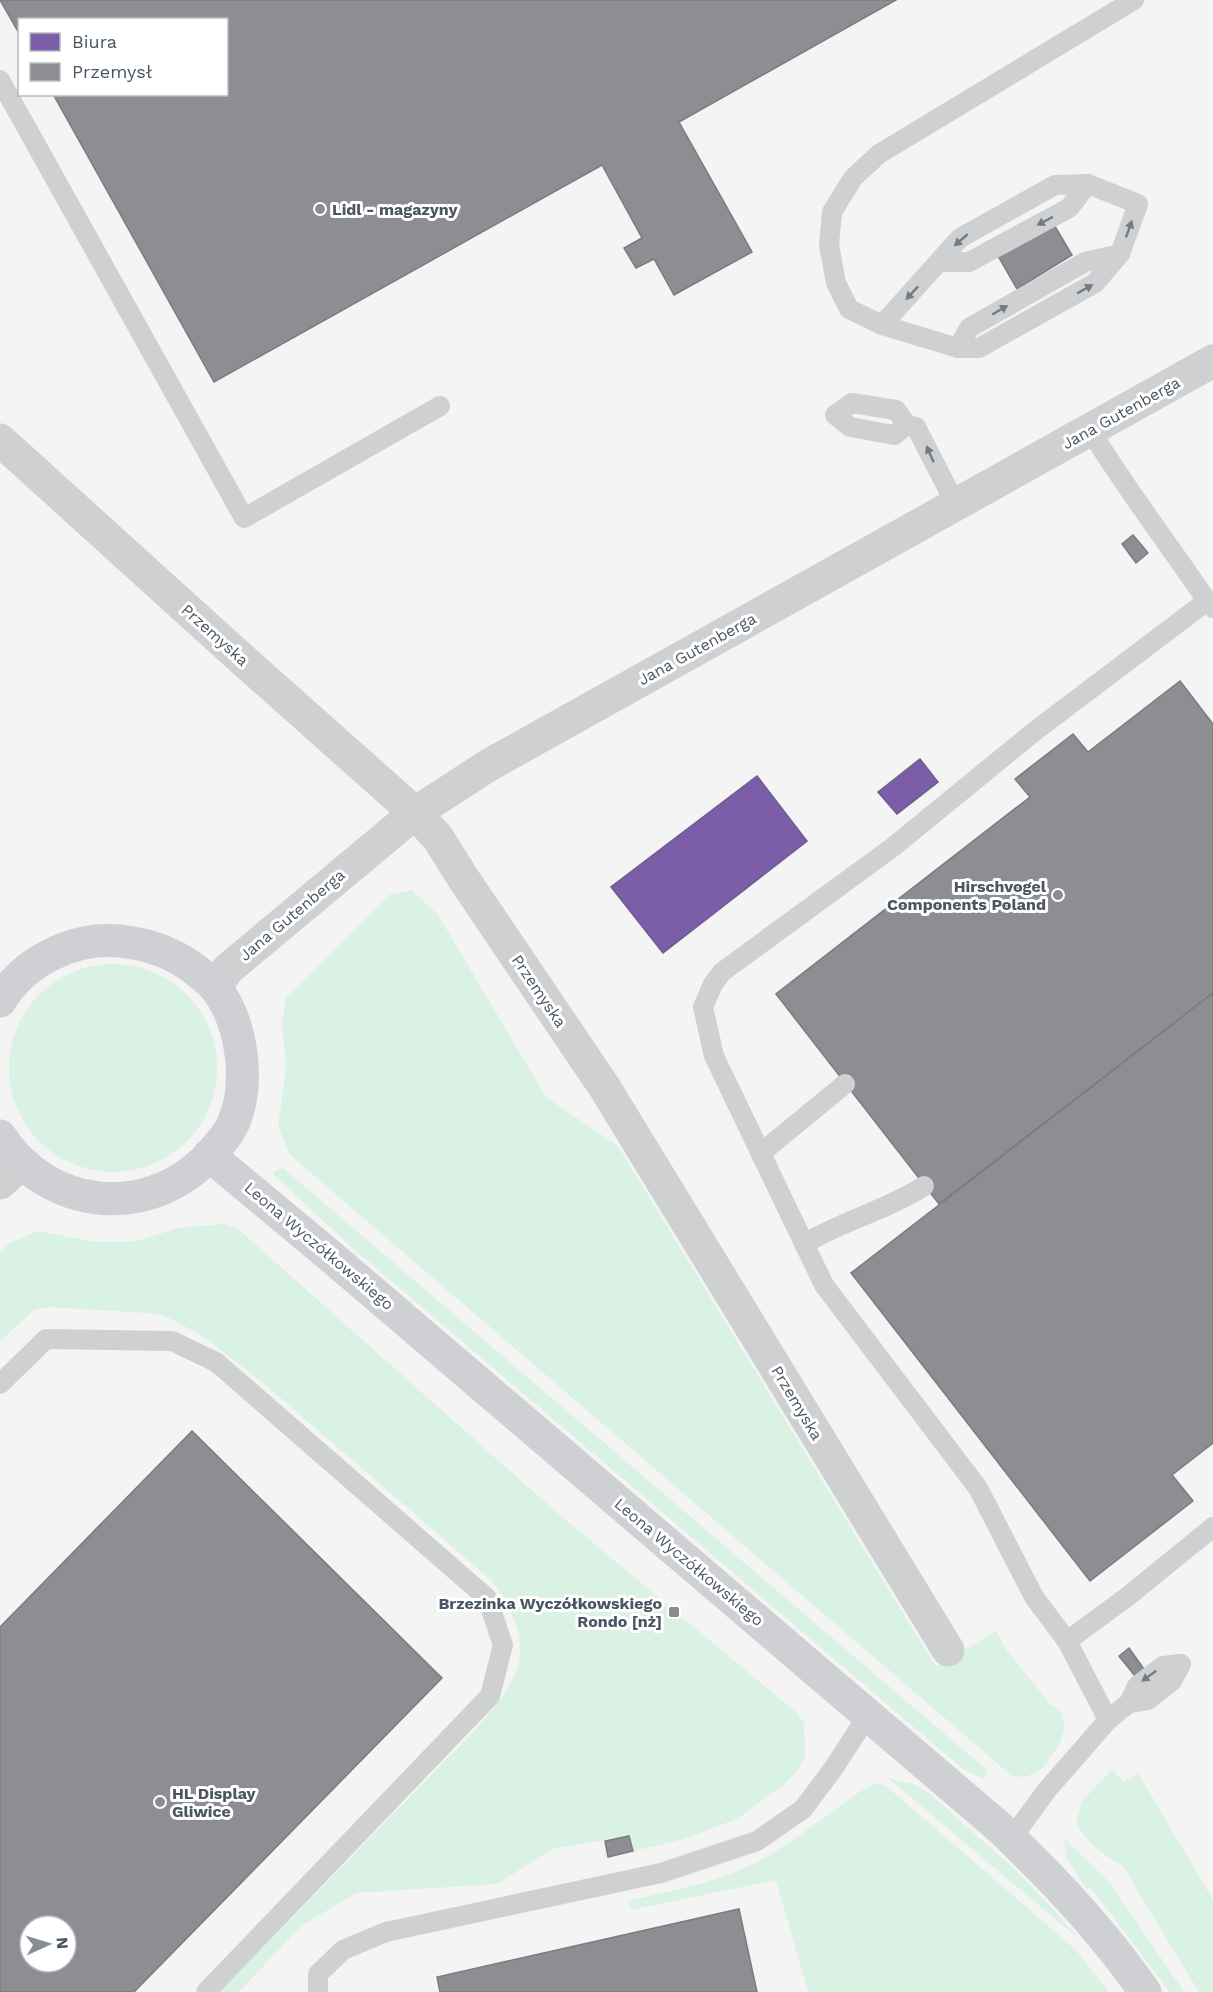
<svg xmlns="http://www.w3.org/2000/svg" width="1213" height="1992" font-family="'Work Sans',sans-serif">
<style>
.green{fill:#d9f2e3}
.offices{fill:#7b5ea7;stroke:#6c5c92;stroke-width:1.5}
.industry{fill:#8d8d92;stroke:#797c83;stroke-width:1.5;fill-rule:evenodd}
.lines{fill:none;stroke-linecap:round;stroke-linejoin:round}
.lane{stroke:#ced0d2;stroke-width:20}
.street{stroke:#ced0d2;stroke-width:33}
.secondary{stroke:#ced0d4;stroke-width:33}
.oneway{fill:#727b83}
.poi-dot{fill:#868d94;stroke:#fff;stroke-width:2}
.labels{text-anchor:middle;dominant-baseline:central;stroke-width:6;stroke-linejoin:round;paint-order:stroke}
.poi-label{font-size:16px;font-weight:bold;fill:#4a5661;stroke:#fff;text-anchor:start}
.street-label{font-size:16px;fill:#4a5661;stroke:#fff}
</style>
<rect width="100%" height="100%" fill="#f4f4f4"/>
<!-- green -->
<g class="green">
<polygon points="412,890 438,915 547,1098 618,1146 936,1667 996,1631 1007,1651 1051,1705 1060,1710 1065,1728 1059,1745 1041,1770 1028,1776 1013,1777 289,1154 278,1126 286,1069 282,1022 286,998 389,895"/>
<circle cx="113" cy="1068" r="104"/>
<polygon points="283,1168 988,1771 984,1779 963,1769 348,1244 274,1175 273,1172"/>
<path d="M 224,1224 L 238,1229 L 555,1511 L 798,1714 L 804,1723 L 805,1756 L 798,1770 L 785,1784 L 737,1819 L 680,1840 L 633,1851 L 629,1836 L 552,1849 L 497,1884 L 356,1893 L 301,1926 L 239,1992 L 220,1992 L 475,1730 C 526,1672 538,1647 491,1580 L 269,1388 L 201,1335 L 165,1316 L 147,1313 L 49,1307 L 34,1310 L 0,1341 L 0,1253 L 10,1243 L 37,1231 L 96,1242 L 123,1242 L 140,1240 L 179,1228 Z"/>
<path d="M 1112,1770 L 1123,1782 L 1138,1773 L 1213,1900 L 1213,1992 L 1199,1992 L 1123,1866 C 1103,1855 1088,1843 1076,1824 L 1082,1801 Z"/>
<polygon points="888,1778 914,1784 930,1794 1013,1868 1054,1910 1080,1940"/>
<path d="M 877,1783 L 885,1785 L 1075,1949 L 1109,1992 L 808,1992 L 776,1880 L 631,1910 L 628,1901 C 666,1891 708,1885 743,1869 C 786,1849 824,1817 862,1790 Z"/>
<polygon points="1064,1838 1110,1883 1184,1992 1170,1992 1091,1888 1086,1888 1067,1858"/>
</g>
<!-- offices -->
<g class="offices">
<polygon points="920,759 938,782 897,814 878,792"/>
<polygon points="757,776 807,841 663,953 611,887"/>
</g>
<!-- industry -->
<g class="industry">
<polygon points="0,0 896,0 679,122 752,252 674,295 654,259 636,268 624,248 642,238 602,165 214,382 53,94 226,94 226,20 20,20 20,35"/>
<polygon points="1053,223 1072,255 1017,289 998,256"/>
<polygon points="1133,535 1148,553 1136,563 1122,544"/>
<polygon points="1180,681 1213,724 1213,993 939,1204 776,994 1030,797 1015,779 1073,734 1088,752"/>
<polygon points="1213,993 1213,1443 1172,1475 1193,1501 1090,1581 851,1273"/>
<path d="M 192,1431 L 442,1678 L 134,1992 L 0,1992 L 0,1627 ZM 30,1926 L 66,1926 L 66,1962 L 30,1962 Z"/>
<polygon points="1129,1648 1144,1669 1135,1676 1119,1656"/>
<polygon points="629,1836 633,1851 608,1857 605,1841"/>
<polygon points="739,1909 757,1992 440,1992 437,1977"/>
</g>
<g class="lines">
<!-- lane -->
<g class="lane">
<polyline points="0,80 244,518 440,406"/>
<polyline points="941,262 969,262 1069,208 1088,184"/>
<polyline points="882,325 960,238 1055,185 1088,184 1138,204 1120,254 1095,283 979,348 958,348 882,325 849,309 836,283 829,245 832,212 853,178 879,154 1134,0"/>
<polyline points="958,348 969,328 1085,262 1120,254"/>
<polyline points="907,425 894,435 850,427 835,415 852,403 896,410 907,425 916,427 956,505"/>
<path d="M 1090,430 C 1126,489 1168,543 1207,601"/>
<polyline points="761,1153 845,1084"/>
<path d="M 804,1244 C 842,1221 887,1210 924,1186"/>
<polyline points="0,1384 46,1339 172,1341 216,1362 487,1598 503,1645 490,1696 206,1992"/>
<polyline points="1067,1641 1127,1597 1213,1527"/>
<polyline points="1129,1703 1148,1700 1172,1681 1181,1664"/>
<polyline points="1108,1720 1067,1641 1034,1597 978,1488 824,1285 714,1056 703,1007 713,984 722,972 893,847 1035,731 1207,601 1213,608"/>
<polyline points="1011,1839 1047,1790 1108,1720 1129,1703 1137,1686 1163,1666 1181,1664"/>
<polyline points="318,1992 318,1974 343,1950 386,1932 661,1873 757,1841 803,1809 833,1769 868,1715"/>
</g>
<!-- street -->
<g class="street">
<polyline points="0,440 234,652 415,813 438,838 463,878 605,1088 948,1650"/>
<polyline points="215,987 228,969 415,813 489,765 1213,361"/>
<polyline points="0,1183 22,1163"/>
</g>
<!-- secondary -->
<g class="secondary">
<path d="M 0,1001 C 24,961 73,937 119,941 C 151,944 177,954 202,975 C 206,979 212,983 215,987 C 243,1022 251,1086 232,1126 C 226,1138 216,1148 207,1158 C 145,1221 47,1209 0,1136"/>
<path d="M 209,1155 L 335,1260 L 999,1827 C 1053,1878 1103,1931 1145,1992"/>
</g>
</g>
<!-- one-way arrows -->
<defs><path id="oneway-solid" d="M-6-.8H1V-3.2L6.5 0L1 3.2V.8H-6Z" transform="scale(1.5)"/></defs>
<g class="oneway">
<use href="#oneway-solid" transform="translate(1045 221) rotate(152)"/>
<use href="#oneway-solid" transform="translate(1129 229) rotate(-70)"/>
<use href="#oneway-solid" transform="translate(961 240) rotate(139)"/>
<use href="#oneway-solid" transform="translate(1085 289) rotate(-29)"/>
<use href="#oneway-solid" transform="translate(912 293) rotate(133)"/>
<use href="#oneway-solid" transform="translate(1000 310) rotate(-30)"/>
<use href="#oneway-solid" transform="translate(930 454) rotate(-114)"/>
<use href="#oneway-solid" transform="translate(1149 1676) rotate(144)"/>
</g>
<!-- markers -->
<g class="poi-dot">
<circle cx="320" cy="209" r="6"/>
<circle cx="1058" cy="895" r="6"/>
<rect x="668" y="1606" width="12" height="12" rx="3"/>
<circle cx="160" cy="1802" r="6"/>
</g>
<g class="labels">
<!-- poi labels -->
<g class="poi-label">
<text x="332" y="209">Lidl - magazyny</text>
<text x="1046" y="886" text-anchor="end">Hirschvogel<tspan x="1046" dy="18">Components Poland</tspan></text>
<text x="662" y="1603" text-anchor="end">Brzezinka Wyczółkowskiego<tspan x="662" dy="18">Rondo [nż]</tspan></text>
<text x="172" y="1793">HL Display<tspan x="172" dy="18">Gliwice</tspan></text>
</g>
<!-- street labels -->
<g class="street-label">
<text transform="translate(1121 413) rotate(-29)">Jana Gutenberga</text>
<text transform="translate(215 635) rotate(42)">Przemyska</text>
<text transform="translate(697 649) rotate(-29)">Jana Gutenberga</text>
<text transform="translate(292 915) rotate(-40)">Jana Gutenberga</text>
<text transform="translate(539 991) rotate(56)">Przemyska</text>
<text transform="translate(319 1246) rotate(40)">Leona Wyczółkowskiego</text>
<text transform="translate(797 1403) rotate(59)">Przemyska</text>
<text transform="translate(689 1562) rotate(40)">Leona Wyczółkowskiego</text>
</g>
</g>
<!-- legend -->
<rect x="18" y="18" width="210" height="78" fill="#ffffff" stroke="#b7bbc0" stroke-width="1.5"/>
<rect x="30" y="33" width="30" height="18" fill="#7b5ea7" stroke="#b7bbc0" stroke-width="1.5"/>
<text x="72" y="48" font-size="18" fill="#4a5661">Biura</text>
<rect x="30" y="63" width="30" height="18" fill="#8d8d92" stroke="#b7bbc0" stroke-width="1.5"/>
<text x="72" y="78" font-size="18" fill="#4a5661">Przemysł</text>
<!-- north arrow -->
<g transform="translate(48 1944) rotate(86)"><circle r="28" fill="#ffffff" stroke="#b7bbc0" stroke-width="1.5"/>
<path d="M0-4.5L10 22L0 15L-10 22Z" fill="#868d94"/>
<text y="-9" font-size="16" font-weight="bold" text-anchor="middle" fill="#4a5661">N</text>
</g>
</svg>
